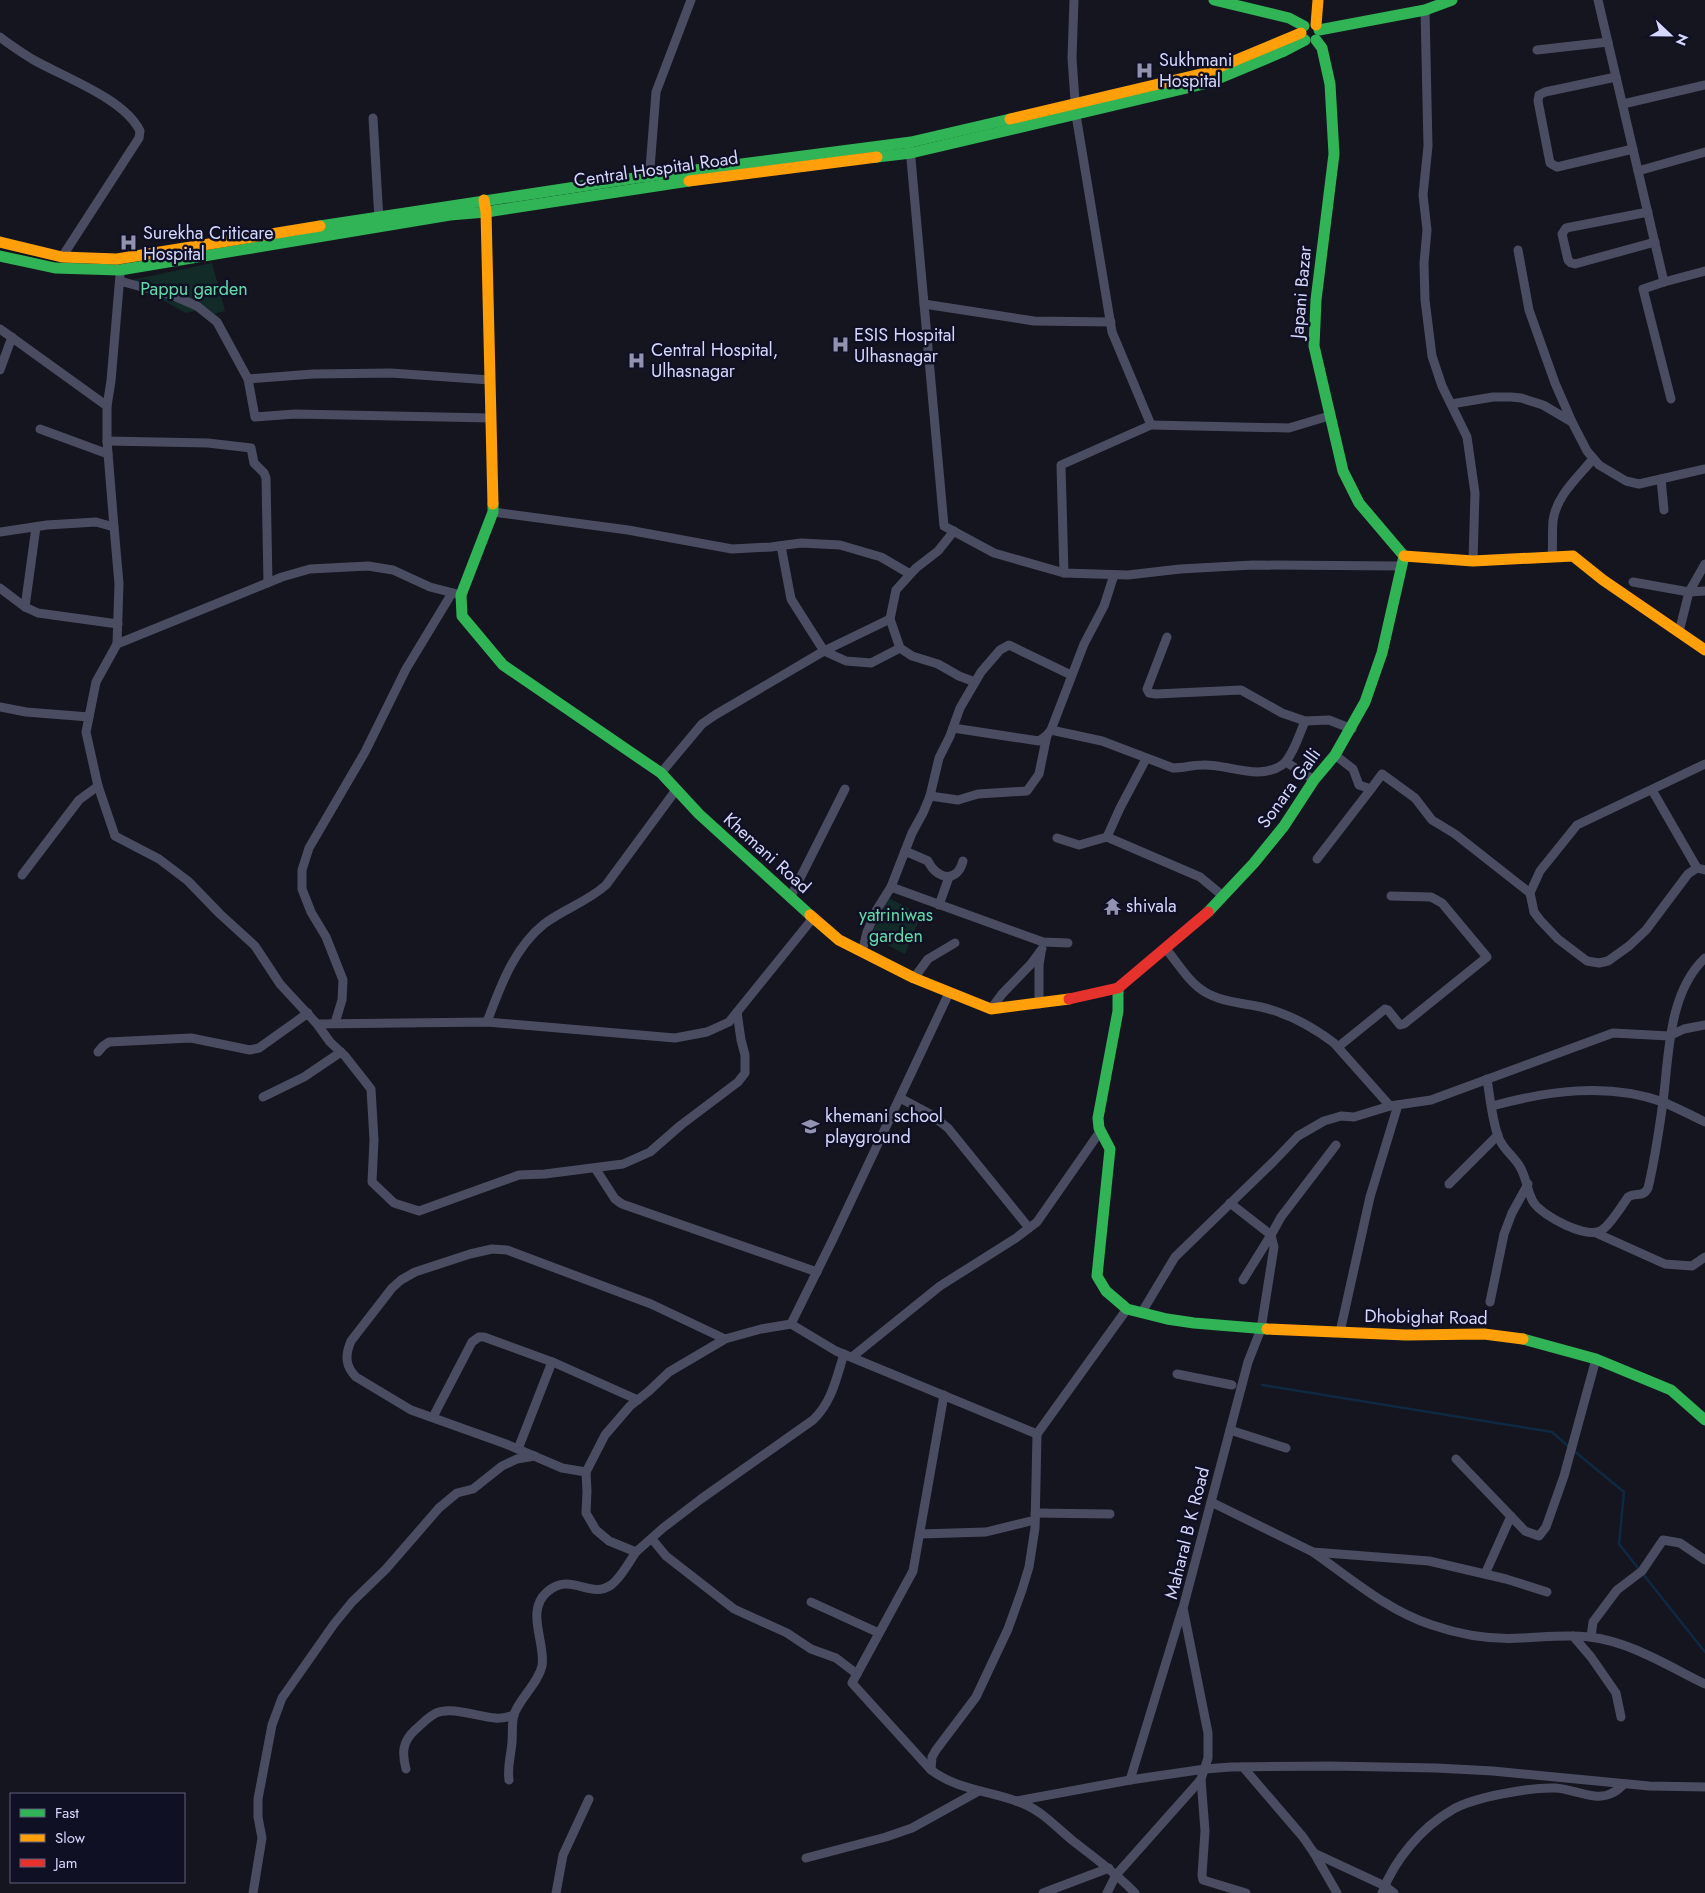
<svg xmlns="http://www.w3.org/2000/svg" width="1705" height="1893" font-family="Jost,sans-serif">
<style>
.green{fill:#132b28}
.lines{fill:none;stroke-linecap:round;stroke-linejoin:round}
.stream{stroke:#0f2942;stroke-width:2.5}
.street{stroke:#4a4d61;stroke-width:9}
.fast{stroke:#30b455;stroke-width:11}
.slow{stroke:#ff9f0a;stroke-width:11}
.jam{stroke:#e5322d;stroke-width:11}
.labels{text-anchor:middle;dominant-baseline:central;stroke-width:5;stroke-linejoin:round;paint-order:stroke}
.poi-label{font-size:18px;fill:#d5d7fd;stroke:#101025;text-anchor:start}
.street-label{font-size:18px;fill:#d5d7fd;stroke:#101025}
.park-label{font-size:18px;fill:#63dba9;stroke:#101025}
</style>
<rect width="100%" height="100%" fill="#151520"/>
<!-- green -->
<g class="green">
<polygon points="212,263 225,311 205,316 204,309 186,313 148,292 132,280"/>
<polygon points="889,898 921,915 905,954 870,936"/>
</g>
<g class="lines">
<!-- stream -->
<g class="stream">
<polyline points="1262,1385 1552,1432 1569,1447"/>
<polyline points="1573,1450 1624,1492 1619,1544 1705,1652"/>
</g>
<!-- street -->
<g class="street">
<polyline points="1598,0 1664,282 1705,271"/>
<polyline points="1425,10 1428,146 1423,195 1427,230 1424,263 1425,300 1432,356 1442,386 1467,437 1475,493 1473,561"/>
<path d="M 0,37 C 10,45 21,52 32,59 C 63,77 124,98 140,131 L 139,138 L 62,257"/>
<polyline points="1537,50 1608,42"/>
<polyline points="1616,77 1545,92 1539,95 1538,101 1550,163 1557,167 1633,149"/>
<polyline points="1623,104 1705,85"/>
<polyline points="373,118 379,220"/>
<polyline points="910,148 944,526 994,553 1064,573 1128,575 1180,569 1253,565 1401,566"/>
<polyline points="1638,171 1705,152"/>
<polyline points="649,181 656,92 691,0"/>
<polyline points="1648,212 1566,228 1562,234 1568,260 1571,263 1575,264 1655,242"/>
<polyline points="1518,250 1529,310 1555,383 1572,422"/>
<polyline points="120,281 174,296 197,306 217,322 248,379 255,417 295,414 491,418"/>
<polyline points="1664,282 1643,289 1671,399"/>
<polyline points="924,304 1034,321 1111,322"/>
<polyline points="0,329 107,406"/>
<polyline points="0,370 12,337"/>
<polyline points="248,379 313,374 391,373 490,380"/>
<polyline points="1451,404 1493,397 1511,397 1521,398 1543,405 1572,422 1587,451 1599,465 1626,481 1639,484 1705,469"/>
<polyline points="1151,425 1289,428 1329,416"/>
<polyline points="40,429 108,454"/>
<polyline points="107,441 208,443 251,448 254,463 264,473 266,478 268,583"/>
<polyline points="1661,479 1664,510"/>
<polyline points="493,512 628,530 732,549 771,547 801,543 840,545 881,557 910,574"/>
<polyline points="114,527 107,441 107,406 111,381 120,275"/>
<polyline points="954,531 938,551 916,568 896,590 890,619 900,648 912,656 938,664 959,676 975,682"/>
<polyline points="0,532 47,525 96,522 114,527 119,584 117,644"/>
<polyline points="781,546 791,599 824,651 846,661 871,663 900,648"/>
<path d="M 1552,557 C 1553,545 1552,533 1553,521 C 1556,496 1578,477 1593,459"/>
<polyline points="1064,573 1061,465 1151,425 1112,332 1076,115 1072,58 1074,0"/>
<polyline points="1633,582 1689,592 1705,591"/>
<polyline points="0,588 25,607 38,613 118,624"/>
<polyline points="461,595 430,587 393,570 368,566 310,569 282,577 117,644 96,682 86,732 98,786 115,836 159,859 188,881 220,914 255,946 280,984 317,1024 487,1022 675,1038 707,1032 729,1022 813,918"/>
<polyline points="25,607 36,527"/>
<polyline points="1679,632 1689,592 1705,564"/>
<polyline points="1167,637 1147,689 1149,693 1156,694 1241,690 1282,713 1305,721 1329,720 1352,729"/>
<polyline points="0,707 26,712 89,717"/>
<polyline points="953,728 1039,741 1047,735"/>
<path d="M 1051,730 L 1102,741 L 1173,768 C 1183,768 1193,765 1203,765 C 1228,764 1259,781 1282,765 C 1292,758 1300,733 1305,721"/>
<polyline points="1335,755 1353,769 1359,785 1371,789 1382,774 1415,798 1432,820 1455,834 1530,893 1534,912 1540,920 1558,939 1587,961 1599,963 1608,961 1629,946 1646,930 1688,874 1697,868 1705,870"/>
<polyline points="1286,762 1314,780"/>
<polyline points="661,773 702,724 715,715 824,651 890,619"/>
<polyline points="1652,790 1697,868"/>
<polyline points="930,796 958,800 978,794 1027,791 1039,774 1047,735 1051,730 1084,644 1104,606 1114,575"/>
<polyline points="1107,837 1120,808 1146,759"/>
<polyline points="1057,838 1079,845 1107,837 1200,877 1223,896"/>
<path d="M 905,851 L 928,861 C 936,879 957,884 963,861"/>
<polyline points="1317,859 1371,789"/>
<polyline points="22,875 79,800 98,786"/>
<polyline points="891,887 1043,942 1068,943"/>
<polyline points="1530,893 1540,871 1577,825 1705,764"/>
<polyline points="790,898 845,789"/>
<polyline points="939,905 949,877"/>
<path d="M 1166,949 C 1178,963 1189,983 1205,992 C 1221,1002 1243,1003 1261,1007 C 1287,1013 1313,1027 1334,1043 L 1390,1106"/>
<polyline points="862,952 867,932 876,911 891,887 912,833 923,813 930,796 939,758 950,736 960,708 981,672 1000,650 1009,645 1071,675"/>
<polyline points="914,978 928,959 955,943"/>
<polyline points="1039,1004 1039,965 1041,953"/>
<polyline points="991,1009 1002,994 1031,964 1042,949"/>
<path d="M 487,1022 C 500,987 514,948 544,924 C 564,909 587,902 606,885 L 676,790"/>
<polyline points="335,1023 342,1000 343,980 326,937 311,912 302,889 302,870 309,848 365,752 406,669 452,593"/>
<polyline points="317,1024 330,1042 345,1056 371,1089 374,1140 372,1182 394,1203 419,1211 519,1175 545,1174 623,1164 650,1152 681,1125 738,1082 745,1073 745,1055 741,1040 737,1012"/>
<polyline points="1338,1047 1385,1009 1388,1010 1400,1025 1404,1024 1487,957 1442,903 1431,897 1391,896"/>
<polyline points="98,1052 103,1046 109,1042 191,1038 250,1050 259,1048 308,1013"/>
<path d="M 1487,1079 C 1490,1098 1492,1119 1498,1136 C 1502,1149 1514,1156 1520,1167 C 1527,1178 1527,1193 1534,1203 C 1543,1216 1587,1240 1602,1230 C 1610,1225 1622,1206 1628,1197 C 1636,1192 1643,1198 1648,1188 C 1655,1160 1659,1130 1663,1102 C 1669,1055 1668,993 1705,958"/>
<polyline points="263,1097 304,1077 341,1052"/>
<polyline points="900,1098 930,1114 948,1128 1029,1228"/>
<path d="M 1492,1106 C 1547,1091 1608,1082 1663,1102 C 1677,1108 1691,1115 1705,1122"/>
<polyline points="595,1168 615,1199 622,1204 817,1272"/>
<polyline points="1449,1184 1498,1135"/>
<polyline points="1596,1233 1665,1264 1692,1266 1705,1257"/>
<polyline points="1243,1280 1271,1235 1281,1217 1336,1145"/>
<polyline points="1490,1302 1504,1234 1512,1213 1528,1184"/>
<polyline points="1142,1312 1175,1257 1274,1161 1298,1136 1324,1121 1341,1116 1354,1117 1390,1106 1431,1100 1613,1033 1669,1036 1684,1029 1705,1025"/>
<polyline points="791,1324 836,1351 1037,1434 1127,1309"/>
<polyline points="1340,1332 1370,1197 1398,1105"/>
<path d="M 725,1339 L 651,1304 L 507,1250 L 492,1249 L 470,1254 L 415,1272 L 401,1280 L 392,1288 L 351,1341 C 345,1355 345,1366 356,1377 L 411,1410 L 506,1444 L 562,1468 L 586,1472 L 605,1435 L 630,1406 L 649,1391 L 669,1372 L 725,1339 L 761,1329 L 791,1324 L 833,1239 L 949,993"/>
<polyline points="852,1357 940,1286 1016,1238 1037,1222 1099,1133"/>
<polyline points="1177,1374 1232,1385"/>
<path d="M 944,1395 L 913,1571 L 852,1683 L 931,1770 C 959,1791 993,1791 1024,1804 C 1043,1812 1057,1828 1073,1841 C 1095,1858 1116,1873 1135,1893"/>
<polyline points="433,1417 472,1342 479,1337 484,1337 555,1363 638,1400"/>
<polyline points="1230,1430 1286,1448"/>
<polyline points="518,1449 552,1362"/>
<polyline points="1456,1459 1525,1531 1539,1536 1546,1527 1564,1476 1596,1359"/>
<path d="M 586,1472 L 587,1491 L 586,1513 L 596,1530 L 609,1541 L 636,1552 L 663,1528 L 701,1499 L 813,1420 C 832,1402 836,1379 844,1354"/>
<polyline points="1211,1502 1313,1552 1429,1561 1506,1579 1547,1592"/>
<polyline points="1035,1513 1110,1514"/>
<polyline points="920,1534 986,1532 1035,1520"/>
<polyline points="652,1539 666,1556 734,1609 787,1633 811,1649 836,1658 857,1674"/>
<path d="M 1313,1552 C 1350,1578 1388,1611 1432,1625 C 1461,1635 1491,1640 1522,1638 C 1545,1637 1566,1634 1590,1637 C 1631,1642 1668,1666 1705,1684"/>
<polyline points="1485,1574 1511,1516"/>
<polyline points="811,1602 879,1633"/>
<polyline points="1573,1636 1591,1657 1616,1693 1621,1717"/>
<polyline points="1591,1637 1593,1622 1617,1590 1642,1571 1663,1540 1680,1543 1705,1560"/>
<polyline points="1243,1767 1303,1837 1314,1853 1337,1893"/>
<path d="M 406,1769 C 402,1753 402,1742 415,1730 C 422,1724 428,1717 436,1713 C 452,1706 478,1717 495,1718 C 501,1719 508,1717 514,1715"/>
<polyline points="931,1770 932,1757 936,1750 976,1697 1008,1629 1022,1590 1029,1567 1035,1528 1037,1434"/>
<polyline points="1201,1779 1205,1831 1202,1875 1203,1880 1246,1893"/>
<path d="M 509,1780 C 507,1766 511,1756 512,1742 C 513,1732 511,1721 515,1712 C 522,1696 538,1683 542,1666 C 546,1643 525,1611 547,1592 C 571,1571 590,1600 611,1585 C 621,1578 629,1562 636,1552"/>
<polyline points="1130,1780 1182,1610"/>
<polyline points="1016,1801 1130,1780 1205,1769 1231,1767 1330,1766 1436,1768 1493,1771 1649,1786 1705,1787"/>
<polyline points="1314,1853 1385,1886 1394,1893"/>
<polyline points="806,1858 886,1837 912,1828 977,1792"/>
<polyline points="253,1893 262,1838 258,1817 258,1799 272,1725 282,1698 334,1624 352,1602 386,1569 439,1508 457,1493 473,1489 502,1466 517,1459 535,1456"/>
<polyline points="556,1893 563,1855 589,1799"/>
<polyline points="1043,1893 1109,1868"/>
<polyline points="1107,1893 1116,1875 1197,1784 1201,1779 1208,1758 1208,1733 1183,1608 1248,1362 1261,1329 1274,1247 1271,1235 1230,1203"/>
<path d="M 1382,1893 C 1394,1860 1422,1827 1452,1810 C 1473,1797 1532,1787 1556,1788 C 1573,1789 1597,1802 1612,1793 C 1617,1791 1621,1787 1624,1784"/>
</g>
<!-- fast -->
<g class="fast">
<polyline points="1214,0 1289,18 1304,26"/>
<polyline points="1319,30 1425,10 1452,0"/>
<polyline points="1316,40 1322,48 1330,84 1334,154 1316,300 1314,346 1343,471 1359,503 1404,556"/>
<polyline points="877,157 911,153 1208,83 1282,52 1305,40"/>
<polyline points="320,226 648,176 911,142 1010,119"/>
<polyline points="0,256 55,268 120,270 450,215 486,212 689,181"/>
<polyline points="493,504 493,512 461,595 462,616 503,665 661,773 699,814 810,915"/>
<polyline points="1208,912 1254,863 1284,826 1314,780 1335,755 1365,702 1382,653 1404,556"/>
<polyline points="1118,988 1118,1011 1098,1118 1099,1128 1110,1149 1097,1276 1106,1291 1127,1309 1167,1319 1194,1323 1267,1329"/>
<polyline points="1523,1339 1596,1359 1671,1390 1705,1420"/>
</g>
<!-- slow -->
<g class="slow">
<polyline points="1316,25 1318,0"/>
<polyline points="1010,119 1205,73 1301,33"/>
<polyline points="689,181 877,157"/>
<polyline points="484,200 486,212 493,504"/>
<polyline points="0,242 62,257 117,259 320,226"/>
<polyline points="1404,556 1473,561 1573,556 1603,580 1705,650"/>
<polyline points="810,915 839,940 914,978 991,1009 1069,999"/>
<polyline points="1267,1329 1406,1335 1484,1334 1523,1339"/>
</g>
<!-- jam -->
<polyline class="jam" points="1069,999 1118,988 1208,912"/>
</g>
<!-- icons -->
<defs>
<symbol id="hospital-bare" viewBox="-9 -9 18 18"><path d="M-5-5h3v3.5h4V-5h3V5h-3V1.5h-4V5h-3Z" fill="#9293b0" stroke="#101025" stroke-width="2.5" paint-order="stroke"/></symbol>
<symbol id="temple-bare" viewBox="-9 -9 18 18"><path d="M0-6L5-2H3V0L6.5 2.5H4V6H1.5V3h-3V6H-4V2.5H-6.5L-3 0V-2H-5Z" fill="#9293b0" stroke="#101025" stroke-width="2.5" paint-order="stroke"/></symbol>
<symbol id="school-bare" viewBox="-9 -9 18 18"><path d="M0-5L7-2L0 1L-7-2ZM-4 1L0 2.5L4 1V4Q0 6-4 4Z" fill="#9293b0" stroke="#101025" stroke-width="2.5" paint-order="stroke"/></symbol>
</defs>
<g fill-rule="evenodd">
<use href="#hospital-bare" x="1132" y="58" width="25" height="25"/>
<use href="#hospital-bare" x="116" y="230" width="25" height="25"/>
<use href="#hospital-bare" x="828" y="332" width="25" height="25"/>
<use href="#hospital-bare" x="624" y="348" width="25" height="25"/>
<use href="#temple-bare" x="1100" y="894" width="25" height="25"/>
<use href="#school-bare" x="798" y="1114" width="25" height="25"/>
</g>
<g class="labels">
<!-- poi labels -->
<g class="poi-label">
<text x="1159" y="60">Sukhmani<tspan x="1159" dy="21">Hospital</tspan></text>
<text x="143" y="233">Surekha Criticare<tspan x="143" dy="21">Hospital</tspan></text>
<text x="854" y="335">ESIS Hospital<tspan x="854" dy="21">Ulhasnagar</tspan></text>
<text x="651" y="350">Central Hospital,<tspan x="651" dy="21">Ulhasnagar</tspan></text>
<text x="1126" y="906">shivala</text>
<text x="825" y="1116">khemani school<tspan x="825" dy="21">playground</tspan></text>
</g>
<!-- street labels -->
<g class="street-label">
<text transform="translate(656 169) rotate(-8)">Central Hospital Road</text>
<text transform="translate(1301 292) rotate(-85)">Japani Bazar</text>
<text transform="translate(1289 788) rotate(-54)">Sonara Galli</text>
<text transform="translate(767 853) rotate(42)">Khemani Road</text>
<text transform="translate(1426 1317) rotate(1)">Dhobighat Road</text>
<text transform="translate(1187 1533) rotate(-76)">Maharal B K Road</text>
</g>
<!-- park labels -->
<g class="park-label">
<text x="194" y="289">Pappu garden</text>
<text x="896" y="915">yatriniwas<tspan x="896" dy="21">garden</tspan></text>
</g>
</g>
<!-- legend -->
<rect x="10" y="1793" width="175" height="90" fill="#101025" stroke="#5f607b"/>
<rect x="20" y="1809" width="25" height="8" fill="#30b455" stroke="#5f607b"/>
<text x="55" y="1818" font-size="15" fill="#d5d7fd">Fast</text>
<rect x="20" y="1834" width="25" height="8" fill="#ff9f0a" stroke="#5f607b"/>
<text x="55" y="1843" font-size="15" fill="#d5d7fd">Slow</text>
<rect x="20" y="1859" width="25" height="8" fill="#e5322d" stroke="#5f607b"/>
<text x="55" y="1868" font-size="15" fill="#d5d7fd">Jam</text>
<!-- north arrow -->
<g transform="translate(1670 35) rotate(112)" stroke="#101025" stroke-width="4" paint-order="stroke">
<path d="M0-4L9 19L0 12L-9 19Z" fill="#d5d7fd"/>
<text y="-8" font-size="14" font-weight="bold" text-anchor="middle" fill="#d5d7fd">N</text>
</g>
</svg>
